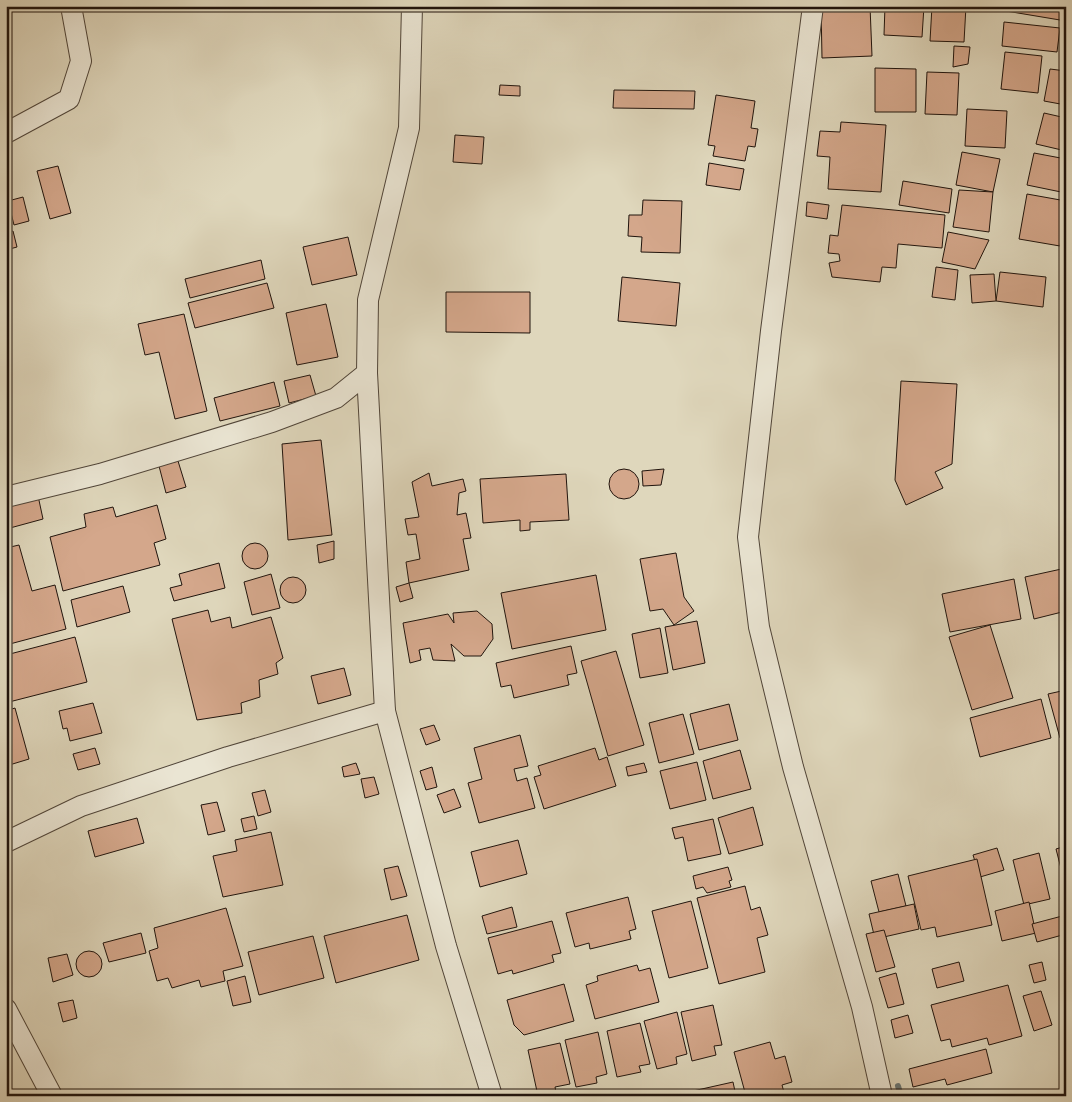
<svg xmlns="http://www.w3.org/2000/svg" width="1072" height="1102" font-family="Alegreya,serif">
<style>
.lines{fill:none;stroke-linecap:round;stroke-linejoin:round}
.stream{stroke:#687675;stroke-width:6}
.building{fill:#d4a78b;stroke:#20140d}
.minor-casing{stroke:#504539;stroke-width:22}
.minor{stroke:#eae5d3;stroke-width:20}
</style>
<rect width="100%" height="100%" fill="#dfd7bc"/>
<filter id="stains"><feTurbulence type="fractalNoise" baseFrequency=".004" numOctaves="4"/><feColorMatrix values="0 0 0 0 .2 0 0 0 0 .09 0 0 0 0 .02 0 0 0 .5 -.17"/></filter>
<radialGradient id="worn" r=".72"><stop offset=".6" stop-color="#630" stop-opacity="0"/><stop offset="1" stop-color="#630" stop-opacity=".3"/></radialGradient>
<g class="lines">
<!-- stream -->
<polyline class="stream" points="898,1086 901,1096"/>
</g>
<!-- building -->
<g class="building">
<polygon points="821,6 870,6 872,56 822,58"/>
<polygon points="885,6 924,6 922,37 884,35"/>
<polygon points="932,6 966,6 964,42 930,41"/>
<polygon points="1007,6 1066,6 1066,21 1006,11"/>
<polygon points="1004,22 1060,28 1057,52 1002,46"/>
<polygon points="954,46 970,47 968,64 953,67"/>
<polygon points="1005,52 1042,56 1038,93 1001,89"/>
<polygon points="875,68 916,69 916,112 875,112"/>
<polygon points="1050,69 1066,71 1066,105 1044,101"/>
<polygon points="927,72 959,73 957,115 925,114"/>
<polygon points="500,85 520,86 520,96 499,95"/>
<polygon points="614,90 695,91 694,109 613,108"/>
<polygon points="716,95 755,101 751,128 758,129 755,147 748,146 745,161 713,156 715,146 708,145"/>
<polygon points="967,109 1007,111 1005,148 965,146"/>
<polygon points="1044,113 1066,118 1066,151 1036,144"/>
<polygon points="841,122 886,125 881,192 828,189 830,157 817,156 820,131 840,132"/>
<polygon points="455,135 484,137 482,164 453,162"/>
<polygon points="962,152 1000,159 993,192 956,185"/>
<polygon points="1034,153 1066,159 1066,193 1027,185"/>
<polygon points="709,163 744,169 740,190 706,185"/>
<polygon points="58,166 71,213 50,219 37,171"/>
<polygon points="903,181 952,189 949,213 899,205"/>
<polygon points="959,190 993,192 989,232 953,227"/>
<polygon points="1027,194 1066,201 1066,214 1060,246 1019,239"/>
<polygon points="23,197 29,221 14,225 8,201"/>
<polygon points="643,200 682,201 680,253 641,252 642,237 628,236 629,215 642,215"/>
<polygon points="807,202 829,205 827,219 806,216"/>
<polygon points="842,205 945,215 942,248 898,244 896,268 882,267 880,282 832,277 829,263 840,261 839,254 828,253 830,235 838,236"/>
<polygon points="13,231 17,247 6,250 6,233"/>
<polygon points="948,232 989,240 975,269 942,262"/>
<polygon points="348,237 357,275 312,285 303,247"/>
<polygon points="261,260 265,279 190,298 185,279"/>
<polygon points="936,267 958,270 955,300 932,297"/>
<polygon points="1000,272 1046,277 1043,307 996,301"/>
<polygon points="994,274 996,301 972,303 970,275"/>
<polygon points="622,277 680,283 676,326 618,321"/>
<polygon points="267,283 274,308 195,328 188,303"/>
<polygon points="446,292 530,292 530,333 446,332"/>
<polygon points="326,304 338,357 297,365 286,313"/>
<polygon points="184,314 207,411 175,419 159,352 145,355 138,324"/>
<polygon points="310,375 316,396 289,403 284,381"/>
<polygon points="901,381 957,384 952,464 935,472 943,488 906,505 895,480"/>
<polygon points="274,382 280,406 220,421 214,398"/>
<polygon points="321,440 332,535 288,540 282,444"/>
<polygon points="178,461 186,487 166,493 159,466"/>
<polygon points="664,469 661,485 643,486 642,471"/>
<circle cx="624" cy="484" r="15"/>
<polygon points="429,473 432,486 463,479 466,491 459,493 457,515 466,513 471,538 463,539 469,570 409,583 406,562 420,559 416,534 408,535 405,519 419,517 412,482"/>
<polygon points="566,474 569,520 530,522 530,530 520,531 520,520 483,523 480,479"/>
<polygon points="37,491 43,519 10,528 6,513 6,499"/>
<polygon points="157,505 166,539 154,543 160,565 63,591 50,537 86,527 84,514 113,507 116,517"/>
<polygon points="334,541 334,559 319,563 317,545"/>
<circle cx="255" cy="556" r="13"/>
<polygon points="19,545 32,591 55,585 66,629 6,645 6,548"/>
<polygon points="676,553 684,597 694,611 674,625 663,609 650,611 640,559"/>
<polygon points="219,563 225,588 174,601 170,588 182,585 179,574"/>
<polygon points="1066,568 1066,611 1034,619 1025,577"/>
<polygon points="271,574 280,608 252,615 244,582"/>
<polygon points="596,575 606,630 512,649 501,593"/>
<circle cx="293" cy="590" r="13"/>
<polygon points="1014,579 1021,619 950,632 942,594"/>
<polygon points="409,583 413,598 400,602 396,587"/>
<polygon points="123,586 130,612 77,627 71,600"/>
<polygon points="208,610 211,622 230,617 232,628 271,617 283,658 276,663 278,674 259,680 260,697 241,703 242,713 197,720 172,619"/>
<polygon points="477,611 492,624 493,639 481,656 464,656 451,644 455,661 433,660 430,648 419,650 421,660 410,663 403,623 448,614 454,623 453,613"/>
<polygon points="697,621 705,663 673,670 665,627"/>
<polygon points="990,625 1013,698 972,710 949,637"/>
<polygon points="660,628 668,673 640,678 632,634"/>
<polygon points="75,637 87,682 9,702 6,692 6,655"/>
<polygon points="571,646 577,673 567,675 569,685 514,698 511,685 501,687 496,663"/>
<polygon points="616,651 644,745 608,756 581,661"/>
<polygon points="344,668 351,695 318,704 311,676"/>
<polygon points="1066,690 1066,736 1060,738 1048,694"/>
<polygon points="1041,699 1051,738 980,757 970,718"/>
<polygon points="93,703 102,733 70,741 67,728 63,729 59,711"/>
<polygon points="729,704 738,740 699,750 690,714"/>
<polygon points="15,708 29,759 6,766 6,711"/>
<polygon points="683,714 694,754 659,763 649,723"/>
<polygon points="434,725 440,740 426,745 420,729"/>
<polygon points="520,735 528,766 514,769 517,781 527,778 535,808 479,823 468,783 482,779 474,748"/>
<polygon points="95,748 100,764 78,770 73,754"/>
<polygon points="595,748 599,760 607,757 616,786 544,809 534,777 541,775 538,766"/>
<polygon points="740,750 751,789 713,799 703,761"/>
<polygon points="697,762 706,800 670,809 660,771"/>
<polygon points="356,763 360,774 344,777 342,767"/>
<polygon points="644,763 647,772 628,776 626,767"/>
<polygon points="432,767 437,787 426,790 420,771"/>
<polygon points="374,777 379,794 365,798 361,779"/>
<polygon points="454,789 461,807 444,813 437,795"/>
<polygon points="265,790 271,812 258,816 252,793"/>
<polygon points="217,802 225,831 208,835 201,805"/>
<polygon points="753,807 763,845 729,854 718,818"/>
<polygon points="254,816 257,829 244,832 241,819"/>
<polygon points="137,818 144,843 95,857 88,831"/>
<polygon points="713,819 721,854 688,861 683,837 675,839 672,828"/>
<polygon points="271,832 283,885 223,897 213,856 237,851 235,840"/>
<polygon points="518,840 527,874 480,887 471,852"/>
<polygon points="1066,846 1066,888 1056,849"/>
<polygon points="997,848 1004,870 980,877 973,855"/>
<polygon points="1039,853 1050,899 1024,905 1013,860"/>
<polygon points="977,859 992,925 937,937 935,927 921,930 908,876"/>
<polygon points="398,866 407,896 391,900 384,869"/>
<polygon points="728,867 732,880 729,881 731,887 707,893 703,887 696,889 693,876"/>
<polygon points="898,874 906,906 879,912 871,881"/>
<polygon points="745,886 751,910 760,907 768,935 757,938 765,972 719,984 697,898"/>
<polygon points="628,897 636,929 629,931 631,939 590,949 589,943 575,947 566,913"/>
<polygon points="691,901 708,968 669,978 652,911"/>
<polygon points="1029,902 1036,933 1002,941 995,911"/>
<polygon points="914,904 919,929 875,939 869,914"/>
<polygon points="512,907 517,927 487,934 482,916"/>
<polygon points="226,908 243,966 223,971 225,981 201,987 199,980 172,988 168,978 157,981 149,951 158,948 154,928"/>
<polygon points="407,915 419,960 336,983 324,936"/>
<polygon points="1066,915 1066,934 1037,942 1032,924"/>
<polygon points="552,921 561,953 552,955 554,962 513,974 512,970 498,974 488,938"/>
<polygon points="884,930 895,967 876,972 866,934"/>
<polygon points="141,933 146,953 109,962 103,943"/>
<polygon points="313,936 324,978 259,995 248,952"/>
<circle cx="89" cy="964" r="13"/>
<polygon points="67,954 73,975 53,982 48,958"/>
<polygon points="959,962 964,981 937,988 932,969"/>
<polygon points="1042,962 1046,980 1034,983 1029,965"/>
<polygon points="637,965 639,971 650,968 659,1002 595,1019 586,985 598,981 597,976"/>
<polygon points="896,973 904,1004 888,1008 879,978"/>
<polygon points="245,976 251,1002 233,1006 227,981"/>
<polygon points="564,984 574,1021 524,1035 514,1025 507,1000"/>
<polygon points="1008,985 1022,1036 989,1045 987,1038 952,1047 950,1039 941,1041 931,1005"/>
<polygon points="1041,991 1052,1025 1034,1031 1023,996"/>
<polygon points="73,1000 77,1018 63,1022 58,1003"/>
<polygon points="713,1005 722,1045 714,1046 716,1055 692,1061 681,1012"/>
<polygon points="677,1012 687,1054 676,1057 677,1064 657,1069 644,1021"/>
<polygon points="908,1015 913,1033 895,1038 891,1020"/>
<polygon points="640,1023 650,1064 639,1066 641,1072 617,1077 607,1031"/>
<polygon points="598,1032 607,1074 596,1077 597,1083 576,1087 565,1040"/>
<polygon points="770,1042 775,1059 785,1056 792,1082 782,1085 785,1096 746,1096 734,1052"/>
<polygon points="560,1043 570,1084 555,1087 556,1092 538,1096 528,1050"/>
<polygon points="986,1049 992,1073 947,1085 945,1079 913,1087 909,1069"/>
<polygon points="733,1082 736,1096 685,1096 684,1093"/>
</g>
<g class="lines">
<defs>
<g id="minor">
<polyline points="813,6 771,331 748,537 759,627 793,767 862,1007 882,1096"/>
<polyline points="6,133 69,99 81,61 71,6"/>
<polyline points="367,373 385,711 446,946 492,1096"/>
<polyline points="6,497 100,474 272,422 336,398 367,373 368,300 409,128 412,6"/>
<polyline points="6,842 81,806 228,757 385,711"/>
<polyline points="6,1009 52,1096"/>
</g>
</defs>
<!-- minor casing -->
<use href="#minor" class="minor-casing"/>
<!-- minor -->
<use href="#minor" class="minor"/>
</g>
<!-- margin -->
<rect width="1072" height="1102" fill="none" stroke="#dfd7bc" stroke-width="25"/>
<rect x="8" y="8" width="1057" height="1087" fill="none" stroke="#20140d" stroke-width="2.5"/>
<rect x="12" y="12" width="1047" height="1077" fill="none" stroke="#20140d"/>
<rect width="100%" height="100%" filter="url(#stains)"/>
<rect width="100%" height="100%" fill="url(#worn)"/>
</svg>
